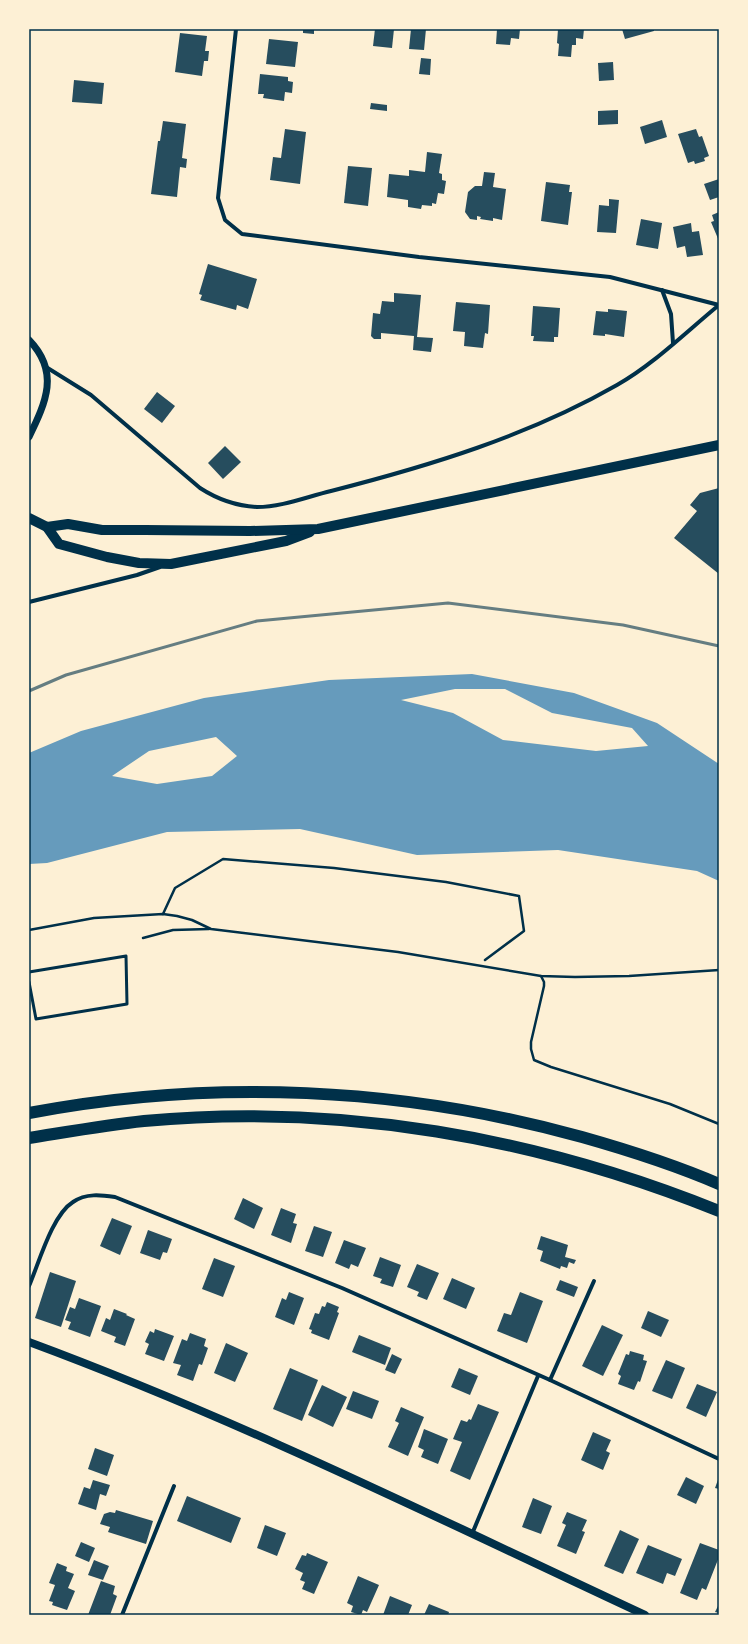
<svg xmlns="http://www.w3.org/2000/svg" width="748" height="1644" font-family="'Asap Condensed',sans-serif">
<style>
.water{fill:#669bbc;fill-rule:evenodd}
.building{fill:#264d5e}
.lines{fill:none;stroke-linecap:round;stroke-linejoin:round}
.path{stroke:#003049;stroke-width:2.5}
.service{stroke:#003049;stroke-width:3}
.minor{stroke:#003049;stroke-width:4}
.tertiary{stroke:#003049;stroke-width:7}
.secondary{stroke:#003049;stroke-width:8}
.primary{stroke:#003049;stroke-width:10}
.motorway{stroke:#003049;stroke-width:12}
.rail{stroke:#657d81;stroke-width:3}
.neatline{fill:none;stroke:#003049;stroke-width:1.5}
</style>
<rect width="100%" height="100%" fill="#fdf0d5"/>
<!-- water -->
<path class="water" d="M 472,674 L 574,693 L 657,723 L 719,764 L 719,881 L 697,871 L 558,850 L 417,855 L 300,829 L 167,832 L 47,863 L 29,864 L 29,753 L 81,731 L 204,698 L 329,680 ZM 455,689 L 505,689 L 552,713 L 632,728 L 648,746 L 596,751 L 503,740 L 453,713 L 401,700 ZM 216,737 L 237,756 L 212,776 L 157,784 L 112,776 L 149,751 Z"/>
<!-- building -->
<g class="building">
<polygon points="303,29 314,29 314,34 303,33"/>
<polygon points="375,29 394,29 392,48 373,46"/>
<polygon points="411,29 426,29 424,50 409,49"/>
<polygon points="497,29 520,29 519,39 511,38 510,45 496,44"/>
<polygon points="558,29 584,29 583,39 576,38 576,45 572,45 571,57 558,56 559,44 557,43"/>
<polygon points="622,29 654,29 654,31 625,39"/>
<polygon points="180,33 207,36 205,51 209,51 208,61 204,61 202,76 175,72"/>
<polygon points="269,39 298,42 295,67 266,64"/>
<polygon points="421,58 431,59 430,75 419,74"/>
<polygon points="613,62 614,80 599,81 598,63"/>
<polygon points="260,74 288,77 288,81 293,82 292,93 285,92 284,101 263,98 264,94 258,94"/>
<polygon points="74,80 104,83 102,104 72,102"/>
<polygon points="371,103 387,105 387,111 370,109"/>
<polygon points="618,110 618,124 598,125 598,111"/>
<polygon points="662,120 667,137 645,144 640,127"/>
<polygon points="163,121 186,124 182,158 187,159 186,168 180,167 177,197 151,194 158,141 160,141"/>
<polygon points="285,129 306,132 300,184 270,180 273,157 281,158"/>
<polygon points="696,129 699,137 702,136 709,156 704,158 705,161 695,164 694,161 688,163 678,134"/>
<polygon points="427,152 442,154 439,173 442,174 442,180 446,181 444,194 438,193 436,204 432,203 432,206 422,205 421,209 408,207 408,200 387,197 389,174 409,176 409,170 425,172"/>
<polygon points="348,166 372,168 368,206 344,203"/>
<polygon points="484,172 495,173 493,187 506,189 502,220 493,218 493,221 480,219 481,217 477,216 477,220 470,219 465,212 468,192 475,186 482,186"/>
<polygon points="719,179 719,197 710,200 704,184"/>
<polygon points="546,182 570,185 569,192 572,192 568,225 541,221"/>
<polygon points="609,199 619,200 616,233 597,232 599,205 609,206"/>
<polygon points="719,212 719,241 711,222 714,221 712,215"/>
<polygon points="641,219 662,223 658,249 636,245"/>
<polygon points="691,223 692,232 699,231 703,255 687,257 685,246 677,248 673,227"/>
<polygon points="208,264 257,279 248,309 237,305 236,310 200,300 202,295 199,294"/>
<polygon points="394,293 421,295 417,337 433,338 431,352 413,350 414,336 381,333 381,339 374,339 371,336 373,313 380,314 382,301 394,302"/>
<polygon points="456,302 490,305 488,334 485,333 483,348 464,346 465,332 453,331"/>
<polygon points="533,306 560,308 558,337 554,337 554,342 533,341 534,336 531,336"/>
<polygon points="608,309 627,311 624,337 605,334 605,336 593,335 596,311 608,312"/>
<polygon points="157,392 175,406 162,423 144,409"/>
<polygon points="225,446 241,462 223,479 208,463"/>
<polygon points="719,488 719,574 674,538 697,511 690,505 700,493"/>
<polygon points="243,1198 263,1208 254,1229 234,1219"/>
<polygon points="281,1208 296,1214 293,1223 297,1224 291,1243 271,1235"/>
<polygon points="112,1218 132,1226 120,1255 100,1246"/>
<polygon points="314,1226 332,1232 323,1257 305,1251"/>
<polygon points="148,1230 172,1239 167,1253 163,1252 160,1260 140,1253"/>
<polygon points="541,1236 568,1245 565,1257 576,1260 574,1264 569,1262 567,1268 561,1266 560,1269 540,1261 543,1251 537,1249"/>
<polygon points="344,1240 366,1248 358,1267 351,1264 349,1269 335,1263"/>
<polygon points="380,1257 401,1265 393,1287 380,1283 382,1279 373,1276"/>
<polygon points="214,1258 235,1266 223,1297 202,1289"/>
<polygon points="417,1264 439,1273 427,1300 417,1296 419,1292 407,1287"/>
<polygon points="50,1272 76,1281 61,1327 35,1318"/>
<polygon points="452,1278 475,1288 466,1309 443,1299"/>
<polygon points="560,1280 578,1287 574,1297 556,1290"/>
<polygon points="289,1292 304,1298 294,1325 275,1317 282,1298 286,1300"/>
<polygon points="520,1292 543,1301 527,1343 497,1331 504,1313 511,1315"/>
<polygon points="79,1298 101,1306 90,1337 68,1329 71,1322 65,1320 70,1307 75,1309"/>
<polygon points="327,1302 339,1307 337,1312 339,1313 329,1340 311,1333 312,1330 309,1329 315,1313 319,1314 322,1306 325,1307"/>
<polygon points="114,1309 127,1314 126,1315 135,1319 125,1346 114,1342 116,1337 101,1331 106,1318 110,1320"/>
<polygon points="648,1311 669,1320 661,1337 641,1328"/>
<polygon points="602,1325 623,1335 603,1376 582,1366"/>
<polygon points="155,1329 174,1336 164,1361 145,1354 149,1344 145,1342 150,1331 154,1333"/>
<polygon points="190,1333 206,1339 204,1346 208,1348 202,1365 199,1364 193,1381 177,1375 181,1365 173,1363 182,1339 187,1341"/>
<polygon points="359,1335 391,1348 385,1365 352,1352"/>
<polygon points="226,1343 248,1353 235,1382 214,1373"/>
<polygon points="630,1351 644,1355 643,1360 647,1361 640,1382 638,1381 634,1390 618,1384 621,1376 618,1374 626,1354 629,1355"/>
<polygon points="392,1354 402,1359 395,1374 385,1370"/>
<polygon points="666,1360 685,1368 672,1399 652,1391"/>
<polygon points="290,1368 318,1380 302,1421 273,1409"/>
<polygon points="459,1368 478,1376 470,1395 451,1387"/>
<polygon points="697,1384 717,1392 706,1417 686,1408"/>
<polygon points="322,1385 347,1397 333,1427 308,1415"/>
<polygon points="353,1391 379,1401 372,1419 346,1409"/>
<polygon points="478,1404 499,1412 470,1480 450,1471 462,1442 453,1439 461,1420 467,1422 469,1419 471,1420"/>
<polygon points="401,1407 424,1417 408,1456 388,1447 399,1423 395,1421"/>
<polygon points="424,1429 448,1439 438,1464 421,1457 424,1450 418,1447"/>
<polygon points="593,1432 611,1440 606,1451 610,1453 603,1470 581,1460"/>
<polygon points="95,1448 114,1455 107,1476 88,1469"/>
<polygon points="686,1477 704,1486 696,1504 677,1495"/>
<polygon points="719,1477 719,1489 715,1488"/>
<polygon points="93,1480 110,1485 106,1496 100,1494 96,1510 78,1504 84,1487 90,1489"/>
<polygon points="187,1496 241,1518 231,1543 177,1521"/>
<polygon points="533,1498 552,1506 541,1534 522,1527"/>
<polygon points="116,1510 153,1521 146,1544 108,1532 110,1527 100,1524 104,1514 110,1512 115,1513"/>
<polygon points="567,1512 587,1520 582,1531 585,1532 576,1554 557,1546 566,1525 562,1523"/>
<polygon points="265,1525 286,1533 277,1556 257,1548"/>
<polygon points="620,1530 639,1539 623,1574 604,1566"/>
<polygon points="81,1542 95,1548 89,1562 75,1556"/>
<polygon points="700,1543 719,1550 719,1557 706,1590 702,1588 697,1600 680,1593"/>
<polygon points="648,1545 682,1559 675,1576 667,1573 663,1584 636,1573"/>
<polygon points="307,1553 328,1562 314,1594 302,1589 305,1582 300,1580 303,1573 295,1569 302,1555 306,1556"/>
<polygon points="94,1560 109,1566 103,1580 88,1575"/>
<polygon points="57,1563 67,1567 66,1571 74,1574 68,1588 75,1591 67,1610 52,1605 53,1602 49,1601 55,1585 49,1583"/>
<polygon points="358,1576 379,1585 367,1612 363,1610 361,1615 351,1612 353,1606 347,1603"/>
<polygon points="101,1581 115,1586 113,1594 117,1596 110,1615 88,1615"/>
<polygon points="390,1596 412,1605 408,1615 383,1615"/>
<polygon points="429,1604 449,1612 448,1615 424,1615"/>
<polygon points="719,1604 719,1613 715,1612"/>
</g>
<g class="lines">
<!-- path -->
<g class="path">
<polyline points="163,914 175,888 223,859 334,868 446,882 519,896 524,931 485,960"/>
<polyline points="29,930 94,918 163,914 177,916 192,920 211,929 398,952 541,976 575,977 629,976 719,970"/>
<polyline points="143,938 173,930 209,929"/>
<polyline points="541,976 544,982 544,986 531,1042 531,1049 534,1060 551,1067 670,1104 719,1124"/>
</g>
<!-- service -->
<polyline class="service" points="29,972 126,956 127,1004 36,1019 29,982"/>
<!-- minor -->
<g class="minor">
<polyline points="236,29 218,198 225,220 242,234 419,257 610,277 719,305"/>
<polyline points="662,290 671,314 673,343"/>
<path d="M 46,367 L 91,395 L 200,488 C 217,499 236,506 257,507 C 282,507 306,497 331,491 C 429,466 528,436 617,385 C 654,364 686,332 719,305"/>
<polyline points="29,602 137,575 160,567"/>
<path d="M 29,1286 C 39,1263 52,1215 73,1202 C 86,1193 101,1195 115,1197 L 342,1288 L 550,1380 L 719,1459"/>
<polyline points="550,1380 594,1281"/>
<polyline points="472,1534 538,1376"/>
<polyline points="122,1615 174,1486"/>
</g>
<!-- tertiary -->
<path class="tertiary" d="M 29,340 C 60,372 46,402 29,437"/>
<!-- secondary -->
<path class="secondary" d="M 29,1342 C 240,1420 441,1520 645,1615"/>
<!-- primary -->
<g class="primary">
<polyline points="29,518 47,527 59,544 107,557 139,563 171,564 286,541 310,532"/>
<polyline points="47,527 68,524 102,530 145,530 250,531 318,529 719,445"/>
</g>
<!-- motorway -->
<g class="motorway">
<path d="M 29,1113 C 212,1078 402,1087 582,1137 C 628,1150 675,1165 719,1184"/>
<path d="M 29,1138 C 67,1132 106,1125 144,1121 C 341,1103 536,1137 719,1211"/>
</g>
<!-- rail -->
<polyline class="rail" points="29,691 66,675 257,621 448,603 623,625 719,646"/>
</g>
<!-- border -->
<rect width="748" height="1644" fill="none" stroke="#fdf0d5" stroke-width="60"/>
<rect x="30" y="30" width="688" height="1584" class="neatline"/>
</svg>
